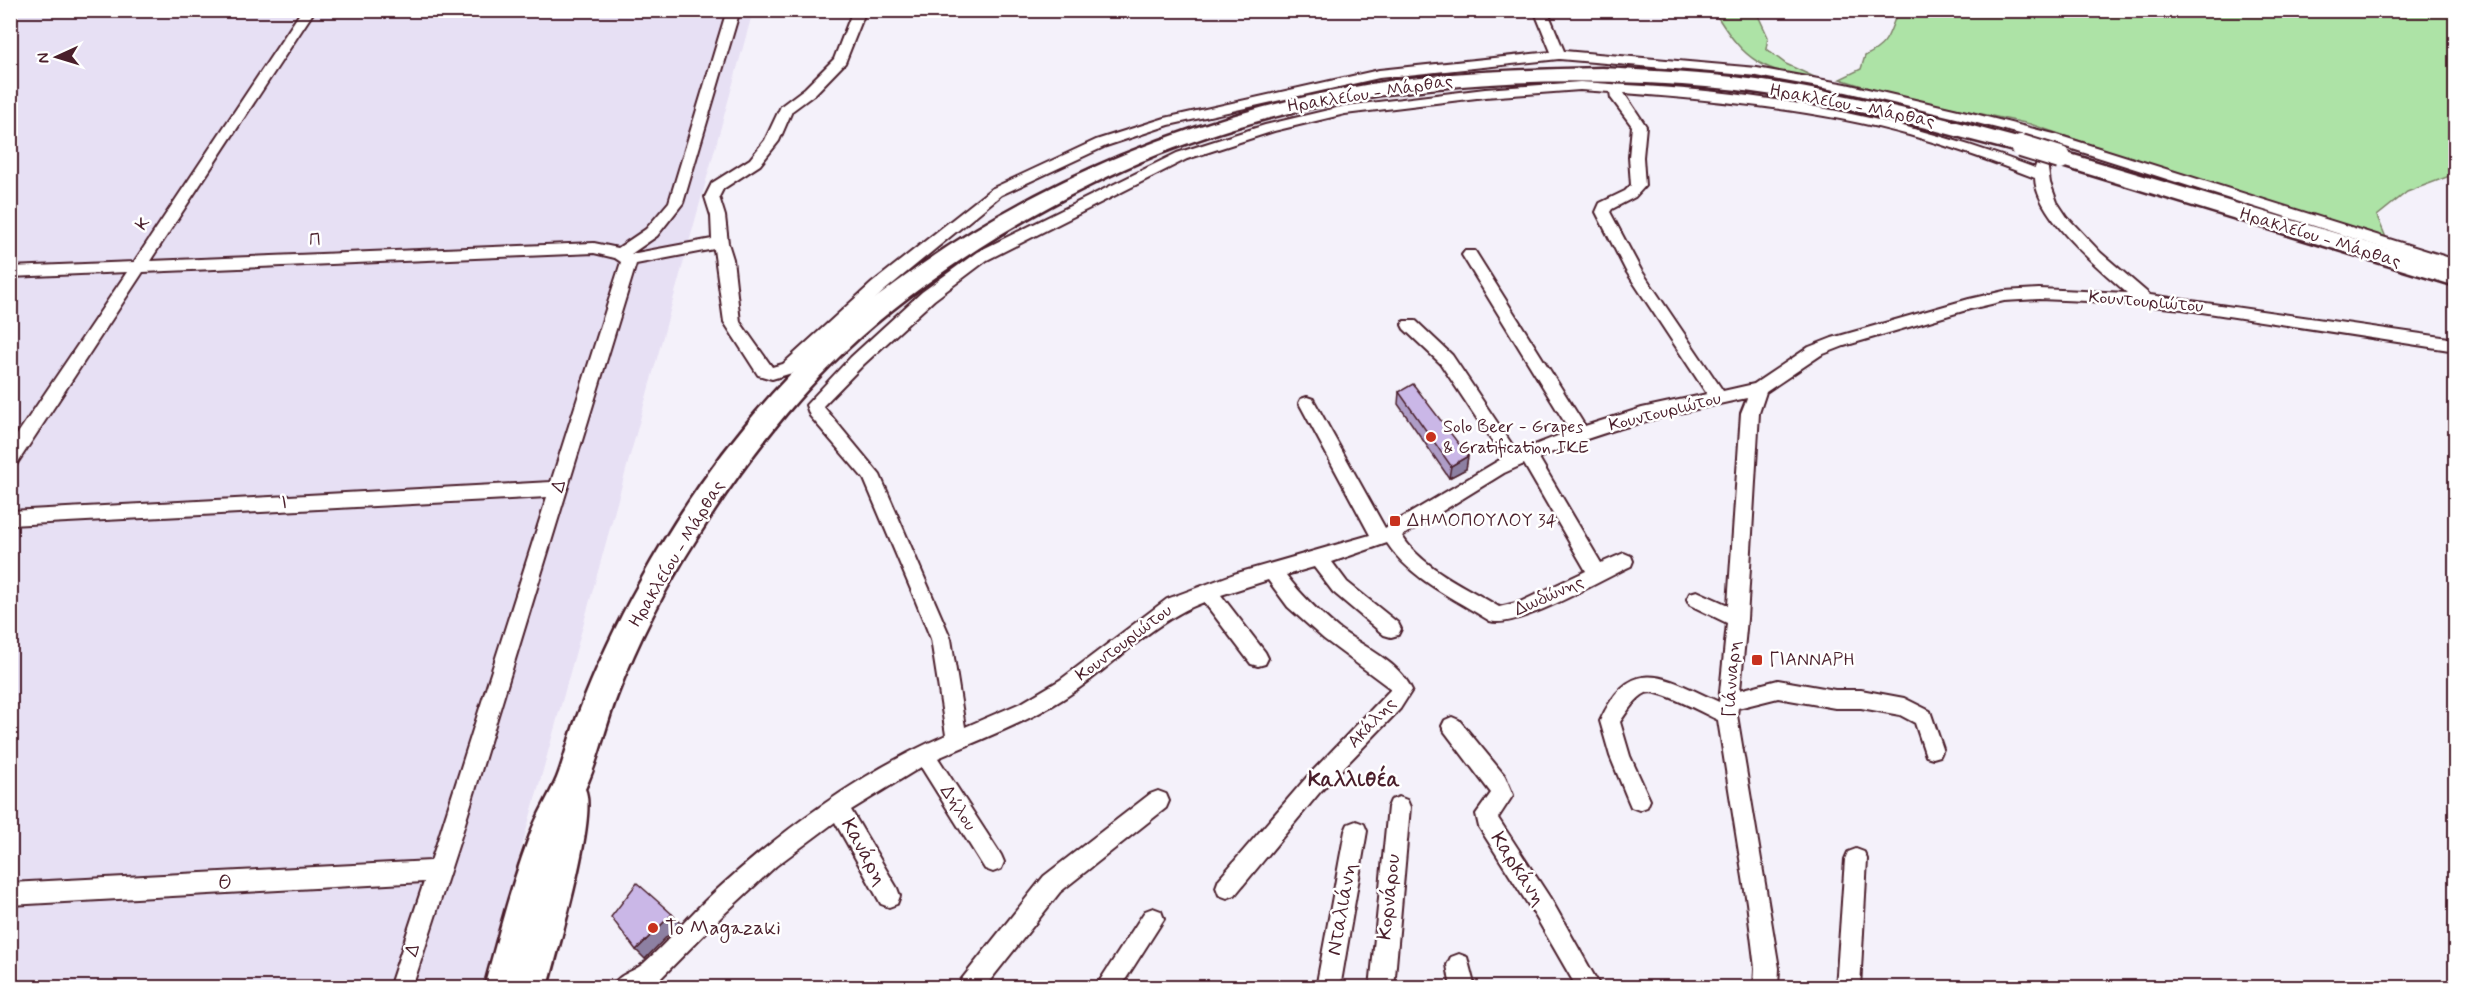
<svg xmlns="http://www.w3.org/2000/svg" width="2466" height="998" font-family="Mynerve,sans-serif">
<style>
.built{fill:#e7e0f4}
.green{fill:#ade3a6;stroke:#7c8168;stroke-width:1.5}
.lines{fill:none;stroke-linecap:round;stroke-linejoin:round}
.street-casing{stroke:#4a1f2b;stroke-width:4}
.primary-casing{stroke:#4a1f2b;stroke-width:5}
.street{fill:#fff;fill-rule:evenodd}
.primary{fill:#fff;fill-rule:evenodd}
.primary-bridge-casing{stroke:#4a1f2b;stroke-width:26;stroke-linecap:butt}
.primary-bridge{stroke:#fff;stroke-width:22}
.wall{fill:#ae9dc7;stroke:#4a1f2b;stroke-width:1.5}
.shaded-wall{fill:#8d80a2;stroke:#4a1f2b;stroke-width:1.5}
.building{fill:#cab7e7;stroke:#4a1f2b;stroke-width:1.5}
.poi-dot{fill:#c8321e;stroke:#fff;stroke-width:2}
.labels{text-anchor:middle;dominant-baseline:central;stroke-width:5;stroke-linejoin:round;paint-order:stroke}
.street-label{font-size:18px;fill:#4a1f2b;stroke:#fff}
.poi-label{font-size:18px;fill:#4a1f2b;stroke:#fff;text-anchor:start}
.quarter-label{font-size:21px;font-weight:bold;fill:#4a1f2b;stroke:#fff}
.near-street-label{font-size:21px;fill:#4a1f2b;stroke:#fff}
.near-poi-label{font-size:21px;fill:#4a1f2b;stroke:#fff;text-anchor:start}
</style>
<rect width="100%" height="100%" fill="#f4f1fa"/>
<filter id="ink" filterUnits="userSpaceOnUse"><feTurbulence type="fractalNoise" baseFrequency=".0167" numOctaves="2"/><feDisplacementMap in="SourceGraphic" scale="12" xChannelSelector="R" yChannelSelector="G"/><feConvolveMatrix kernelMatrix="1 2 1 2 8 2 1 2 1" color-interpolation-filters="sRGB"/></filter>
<g filter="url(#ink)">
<!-- built -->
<polygon class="built" points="10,11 753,11 483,987 11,987"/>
<!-- green -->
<g class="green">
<path d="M 1714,11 L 1756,11 L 1768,37 L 1766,49 L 1786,64 L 1823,81 C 1762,70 1746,64 1714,11 Z"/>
<path d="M 1898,11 L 2455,11 L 2455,174 L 2407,192 L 2377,216 L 2387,240 L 2186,177 L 2030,124 L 1891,95 L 1840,79 L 1861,69 L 1865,56 C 1890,44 1888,34 1898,11 Z"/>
</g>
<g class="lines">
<defs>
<g id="street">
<polygon points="302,10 315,10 150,261 594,243 618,248 646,229 669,202 727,10 740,10 683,203 657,236 631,254 712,239 711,216 705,197 712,183 750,159 765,140 781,106 805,88 834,59 853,10 866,10 845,63 815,94 792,111 779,141 760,165 723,189 719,197 725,216 728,243 733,259 740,322 772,367 783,364 872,283 991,189 1096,140 1165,118 1379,70 1551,52 1534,10 1547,10 1564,51 1757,68 1846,84 1971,113 2054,134 2456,260 2456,271 2044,140 1969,121 1846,92 1757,76 1559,59 1379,78 1169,125 1106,146 1001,195 884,291 795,372 772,379 758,375 724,322 714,249 636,264 459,843 412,988 389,988 424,882 10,905 10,883 431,861 437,843 547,497 10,525 10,511 551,482 621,262 615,258 594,253 143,272 16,465 10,467 10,445 127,272 10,277 10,267 134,262"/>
<path d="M 1580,82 C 1625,85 1671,87 1716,92 C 1825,104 1933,129 2035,168 L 2037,162 L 2047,162 L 2050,183 L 2057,202 L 2067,217 L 2101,253 L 2150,295 L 2456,339 L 2456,351 L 2182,309 L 2111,302 L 2039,299 L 2004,301 L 1970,309 L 1844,346 L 1821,355 L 1766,392 L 1759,413 L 1747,619 L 1740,690 L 1778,680 L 1835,690 L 1861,690 L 1904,698 L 1930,711 L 1943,749 L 1940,756 L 1933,758 L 1926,756 L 1915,723 L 1900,715 L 1861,708 L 1835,708 L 1778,698 L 1738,708 L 1737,715 L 1779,968 L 1778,988 L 1754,988 L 1755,968 L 1747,903 L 1718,720 C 1704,714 1659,688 1646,693 C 1635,698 1627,712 1620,722 L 1630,756 L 1650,800 L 1647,807 L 1639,810 L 1631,807 L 1628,800 L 1610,756 L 1600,721 C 1632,652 1665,678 1719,702 L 1727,623 L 1690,605 L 1687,599 L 1690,593 L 1697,591 L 1728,605 L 1741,413 L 1747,398 C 1676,413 1606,428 1539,458 L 1601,563 L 1624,553 L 1631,556 L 1633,561 L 1631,566 C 1603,579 1516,630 1490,621 C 1455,599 1410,579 1387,543 L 1332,562 L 1347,582 L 1398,623 L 1401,629 L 1398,635 L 1391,637 L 1384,635 L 1333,592 L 1314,567 L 1286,575 C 1301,595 1319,612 1338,628 C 1363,647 1399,661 1412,690 L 1400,709 L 1320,792 L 1235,895 L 1227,898 L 1219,895 L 1216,887 L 1219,879 L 1306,778 L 1391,689 L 1324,639 L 1288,607 L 1268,580 L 1221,595 L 1265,652 L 1268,658 L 1265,664 L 1258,666 L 1251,664 L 1204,602 C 1155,620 1117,662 1075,691 C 1034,720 984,738 938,758 L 1001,855 L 1004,862 L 1001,869 L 993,872 L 985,869 L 921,767 L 851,810 L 897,888 L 900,896 L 897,904 L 889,907 L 881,904 L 835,822 L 776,866 L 723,915 L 658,981 L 647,988 L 612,988 C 617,974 632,973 643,964 C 666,944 685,920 707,899 C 775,835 860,772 946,735 L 931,639 L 912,592 L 864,479 L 810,416 L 806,405 L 851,357 L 922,292 L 977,252 L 1177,153 L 1265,125 L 1345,106 L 1485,89 ZM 1580,90 L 1610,92 L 1611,98 L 1632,126 L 1629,157 L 1631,185 L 1625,191 L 1600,203 L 1596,212 L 1626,271 L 1707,394 L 1642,408 L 1585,426 L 1475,251 L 1465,251 L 1462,255 L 1570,431 L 1517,452 L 1452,355 L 1416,321 L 1404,321 L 1402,325 L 1404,329 L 1440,363 L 1503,458 L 1385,528 L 1313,399 L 1307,397 L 1301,399 L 1299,403 L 1370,535 L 1234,574 L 1167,599 L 1060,680 L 1023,702 L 965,727 L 951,639 L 880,475 L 823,406 L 863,365 L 934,300 L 987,260 L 1187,159 L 1274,131 L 1345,114 L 1485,97 ZM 1624,93 C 1716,100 1820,110 1909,135 C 1952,147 1994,162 2035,178 C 2036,217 2100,269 2127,293 L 2039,289 L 2004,291 L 1969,299 L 1832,338 L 1809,347 L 1754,384 L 1723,391 L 1641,270 L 1610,212 L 1612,209 L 1635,197 L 1645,186 L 1643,157 L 1646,126 ZM 1524,464 L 1586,571 L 1520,602 L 1499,607 C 1467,587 1423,569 1402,536 L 1504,473 Z"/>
<polygon points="1452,717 1459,720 1505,776 1513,795 1498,818 1552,901 1601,988 1577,988 1536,917 1479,827 1476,814 1491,793 1445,732 1442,726 1445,720"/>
<polygon points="1158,791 1166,794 1169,801 1166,808 1060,892 984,988 958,988 961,980 1044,876 1150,794"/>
<polygon points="1399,797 1407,800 1410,807 1394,988 1370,988 1388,807 1391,800"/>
<polygon points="1356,821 1364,824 1367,831 1340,988 1316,988 1345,831 1348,824"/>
<polygon points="1856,849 1864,852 1867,859 1860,988 1836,988 1845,859 1848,852"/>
<polygon points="1153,908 1161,911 1164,919 1120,988 1095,988 1145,911"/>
<polygon points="1459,954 1467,957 1475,988 1451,988 1447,965 1451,957"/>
</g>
<g id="primary">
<path d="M 1602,68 C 1653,71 1705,73 1757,80 C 1849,93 1939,117 2029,141 L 2032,146 L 2029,151 L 2021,153 C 1921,127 1821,98 1718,88 C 1531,71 1335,84 1159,154 C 1104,176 1052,204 1001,234 C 946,268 892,306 845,351 C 787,406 739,471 697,538 C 665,588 638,641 617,696 C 605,727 599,759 585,789 C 598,816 557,951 548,988 L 484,988 C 498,937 511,885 530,835 C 537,815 549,797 557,778 C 565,758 569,737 577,717 C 595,670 616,624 641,580 C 689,493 751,409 824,341 C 845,320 869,303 892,286 C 1033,180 1198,113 1371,84 C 1448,71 1525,70 1602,68 Z"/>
<polygon points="2060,151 2456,269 2456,286 2052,163 2049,158 2052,153"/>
</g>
</defs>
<!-- street casing -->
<use href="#street" class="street-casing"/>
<!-- primary casing -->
<use href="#primary" class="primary-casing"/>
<!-- street -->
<use href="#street" class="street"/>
<!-- primary -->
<use href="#primary" class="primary"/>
<defs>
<polyline id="primary-bridge" points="2021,146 2060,158"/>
</defs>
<!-- primary-bridge casing -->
<use href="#primary-bridge" class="primary-bridge-casing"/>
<!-- primary-bridge -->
<use href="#primary-bridge" class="primary-bridge"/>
</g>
<!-- wall -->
<polygon class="wall" points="1399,392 1468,456 1466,469 1449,478 1398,404"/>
<!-- shaded-wall -->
<g class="shaded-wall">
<polygon points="1468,456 1466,469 1449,478 1451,466"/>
<polygon points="672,914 680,923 645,959 636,950"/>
</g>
<!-- building -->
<g class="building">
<polygon points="1413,384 1468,456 1451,466 1399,392"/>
<polygon points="637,883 672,914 636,950 611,917"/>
</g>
</g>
<!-- markers -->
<g class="poi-dot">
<circle cx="1431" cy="437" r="6"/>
<rect x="1389" y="515" width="12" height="12" rx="3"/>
<rect x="1751" y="654" width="12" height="12" rx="3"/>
<circle cx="653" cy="928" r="6"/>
</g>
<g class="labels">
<!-- street labels -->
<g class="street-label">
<text transform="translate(1370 94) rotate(-9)">Ηρακλείου - Μάρθας</text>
<text transform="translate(1852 106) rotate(11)">Ηρακλείου - Μάρθας</text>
<text transform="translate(143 224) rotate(-56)">Κ</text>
<text transform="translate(2320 238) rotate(17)">Ηρακλείου - Μάρθας</text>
<text transform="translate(315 240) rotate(-2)">Π</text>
<text transform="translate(2146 302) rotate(5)">Κουντουριώτου</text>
<text transform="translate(1665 412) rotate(-14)">Κουντουριώτου</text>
<text transform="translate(559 486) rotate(-73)">Δ</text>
<text transform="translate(284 503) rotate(-3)">Ι</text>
<text transform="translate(677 554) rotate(-59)">Ηρακλείου - Μάρθας</text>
<text transform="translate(1549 596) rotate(-24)">Δωδώνης</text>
<text transform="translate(1124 643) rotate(-37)">Κουντουριώτου</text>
<text transform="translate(1732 679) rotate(-86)">Γιάνναρη</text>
<text transform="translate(1372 723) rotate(-47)">Ακάλης</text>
<text transform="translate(958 808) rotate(57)">Δήλου</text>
<text transform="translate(413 950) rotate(-72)">Δ</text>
</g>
<!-- poi labels -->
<g class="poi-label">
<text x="1443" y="427">Solo Beer - Grapes<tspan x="1443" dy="21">&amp; Gratification IKE</tspan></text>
<text x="1407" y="521">ΔΗΜΟΠΟΥΛΟΥ 34</text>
<text x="1769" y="660">ΓΙΑΝΝΑΡΗ</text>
</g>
<!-- quarter labels -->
<g class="quarter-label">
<text x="1354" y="780">Καλλιθέα</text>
</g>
<!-- near-street labels -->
<g class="near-street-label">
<text transform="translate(864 852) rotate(61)">Κανάρη</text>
<text transform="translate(1518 869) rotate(57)">Καρκάνη</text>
<text transform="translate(225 883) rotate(-3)">Θ</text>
<text transform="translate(1389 897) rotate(-84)">Κορνάρου</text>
<text transform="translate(1342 909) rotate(-80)">Νταλιάνη</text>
</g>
<!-- near-poi labels -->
<g class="near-poi-label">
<text x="665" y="928">To Magazaki</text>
</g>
</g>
<!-- margin -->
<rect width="2466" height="998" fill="none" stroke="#fff" stroke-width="36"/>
<rect x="18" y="18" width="2430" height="962" fill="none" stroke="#4a1f2b" stroke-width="2" filter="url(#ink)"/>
<!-- north arrow -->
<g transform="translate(57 57) rotate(266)" stroke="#ffffff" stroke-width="4.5" paint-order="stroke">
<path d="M0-4.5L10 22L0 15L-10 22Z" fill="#4a1f2b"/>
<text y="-9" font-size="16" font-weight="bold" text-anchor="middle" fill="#4a1f2b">N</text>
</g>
</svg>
